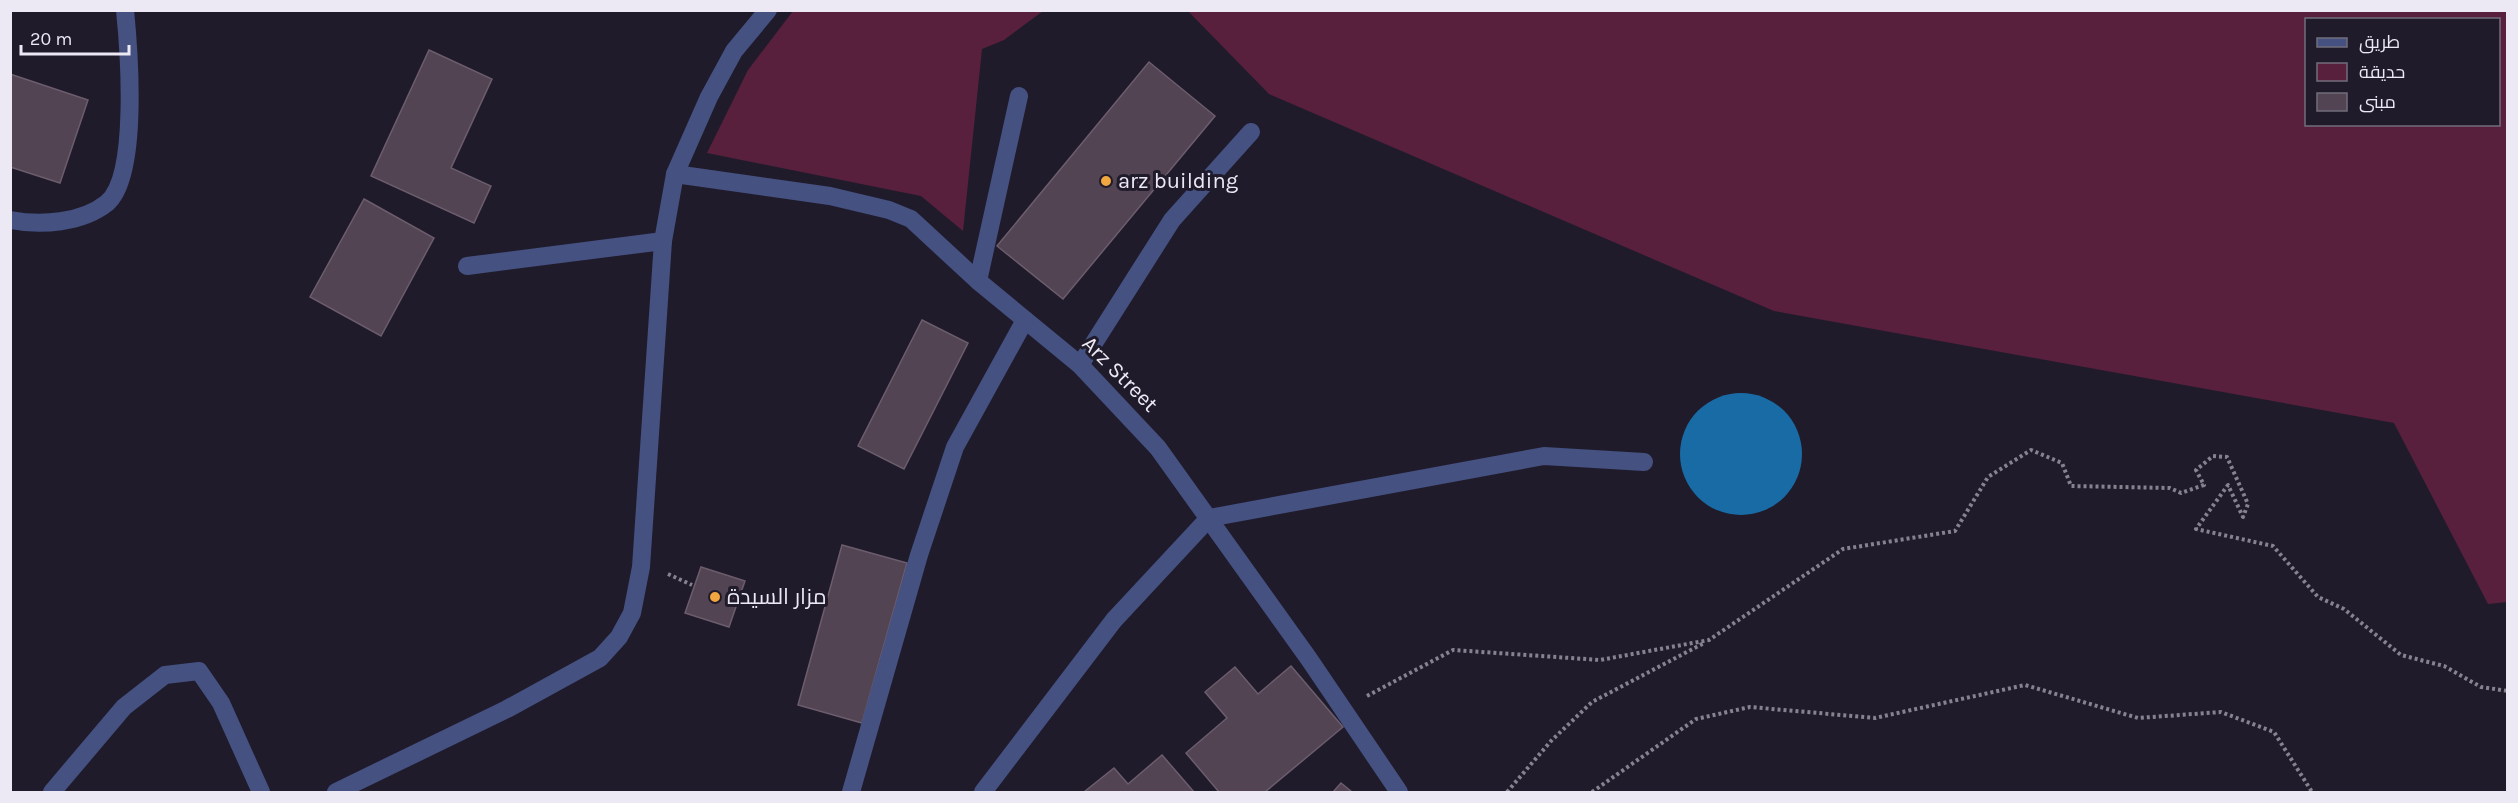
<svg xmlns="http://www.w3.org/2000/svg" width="2518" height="803" font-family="Karla,Cairo,sans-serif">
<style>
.green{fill:#58203d;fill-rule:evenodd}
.water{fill:#196ba5}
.building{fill:#524452;stroke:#6c5d6d;stroke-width:1.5}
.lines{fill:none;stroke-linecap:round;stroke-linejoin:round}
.path{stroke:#86828f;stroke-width:4;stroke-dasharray:3 3;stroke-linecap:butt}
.service{stroke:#455181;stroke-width:18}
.minor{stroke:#455181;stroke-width:18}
.poi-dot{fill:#f1a640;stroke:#201b2b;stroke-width:2}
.labels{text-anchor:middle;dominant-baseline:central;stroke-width:6;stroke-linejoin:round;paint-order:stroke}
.poi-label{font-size:22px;fill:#ece9f4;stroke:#201b2b;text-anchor:start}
.street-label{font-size:22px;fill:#ece9f4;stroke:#201b2b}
</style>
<rect width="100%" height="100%" fill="#201b2b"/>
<!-- green -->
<g class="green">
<polygon points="793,11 1043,11 1004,40 982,49 963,231 921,196 707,153 748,70"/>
<path d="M 1188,11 L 2507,11 L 2507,602 L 2488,604 L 2394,423 L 1774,311 L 1269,94 ZM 2306,20 L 2498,20 L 2498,124 L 2306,124 Z"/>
</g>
<!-- water -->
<circle class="water" cx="1741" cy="454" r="61"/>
<!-- building -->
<g class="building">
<polygon points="429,50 492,79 451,168 491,186 474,223 371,176"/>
<polygon points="1149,62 1215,116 1063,299 997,246"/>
<polygon points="10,74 88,100 60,183 10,167"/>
<polygon points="364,199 434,238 381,336 310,297"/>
<polygon points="922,320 968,343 904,469 858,446"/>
<polygon points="842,545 907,563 862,723 798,705"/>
<polygon points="701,567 745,581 729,627 685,613"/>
<polygon points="1291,666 1343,727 1265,792 1219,792 1186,753 1227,718 1205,692 1235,667 1258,694"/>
<polygon points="1162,755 1194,792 1084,792 1114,768 1128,784"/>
<polygon points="1341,783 1352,792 1333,792"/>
</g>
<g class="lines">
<!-- path -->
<g class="path">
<polyline points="668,574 692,585"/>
<polyline points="1367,696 1453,650 1600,660 1709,640 1843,549 1955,531 1988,477 2031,450 2062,463 2071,486 2170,488 2181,493 2204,485 2196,470 2213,456 2227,457 2248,504 2243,517 2228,485 2196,529 2273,546 2318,597 2344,609 2401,655 2444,666 2481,687 2508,691"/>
<polyline points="1507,792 1551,741 1592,702 1704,643"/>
<polyline points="1592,792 1696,719 1750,707 1875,718 2025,685 2138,718 2221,712 2274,732 2312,792"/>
</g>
<!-- service -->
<g class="service">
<polyline points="978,281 1019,96"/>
<polyline points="1080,365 1172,220 1251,132"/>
<polyline points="1209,518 1544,456 1644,462"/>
<polyline points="52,792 124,707 165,675 199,671 221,703 261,792"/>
</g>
<!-- minor -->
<g class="minor">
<polyline points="675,174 830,196 889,210 911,219 978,281 1080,365 1158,448 1309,659 1399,792"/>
<path d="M 10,220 C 41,226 82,223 107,203 C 139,176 129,50 125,10"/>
<polyline points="467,266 663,241"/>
<polyline points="336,792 507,709 600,658 619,637 632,613 641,567 663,241 675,174 709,97 734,51 768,10"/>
<polyline points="851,792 919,555 955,447 1025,320"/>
<polyline points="983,792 1114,620 1209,518"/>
</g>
</g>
<!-- markers -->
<g class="poi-dot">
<circle cx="1106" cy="181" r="6"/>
<circle cx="715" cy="597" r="6"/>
</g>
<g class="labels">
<!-- poi labels -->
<g class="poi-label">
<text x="1118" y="181">arz building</text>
<text x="727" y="597">مزار السيدة</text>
</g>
<!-- street labels -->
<g class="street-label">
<text transform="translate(1120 374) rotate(45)">Arz Street</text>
</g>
</g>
<!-- border -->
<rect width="2518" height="803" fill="none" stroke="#ece9f4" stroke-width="24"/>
<!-- legend -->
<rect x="2305" y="18" width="195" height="108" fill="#201b2b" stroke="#726d7b" stroke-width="1.5"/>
<rect x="2317" y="38" width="30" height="9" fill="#455181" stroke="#726d7b" stroke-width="1.5"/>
<text x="2359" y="48" font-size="18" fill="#ece9f4">طريق</text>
<rect x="2317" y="63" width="30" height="18" fill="#58203d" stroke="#726d7b" stroke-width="1.5"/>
<text x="2359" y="78" font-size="18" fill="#ece9f4">حديقة</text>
<rect x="2317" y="93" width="30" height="18" fill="#524452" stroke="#726d7b" stroke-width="1.5"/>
<text x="2359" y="108" font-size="18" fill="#ece9f4">مبنى</text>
<!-- scale -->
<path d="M21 45v9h108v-9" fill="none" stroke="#ece9f4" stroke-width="3"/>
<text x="30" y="45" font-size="18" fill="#ece9f4" stroke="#201b2b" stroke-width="4.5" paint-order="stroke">20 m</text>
</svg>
